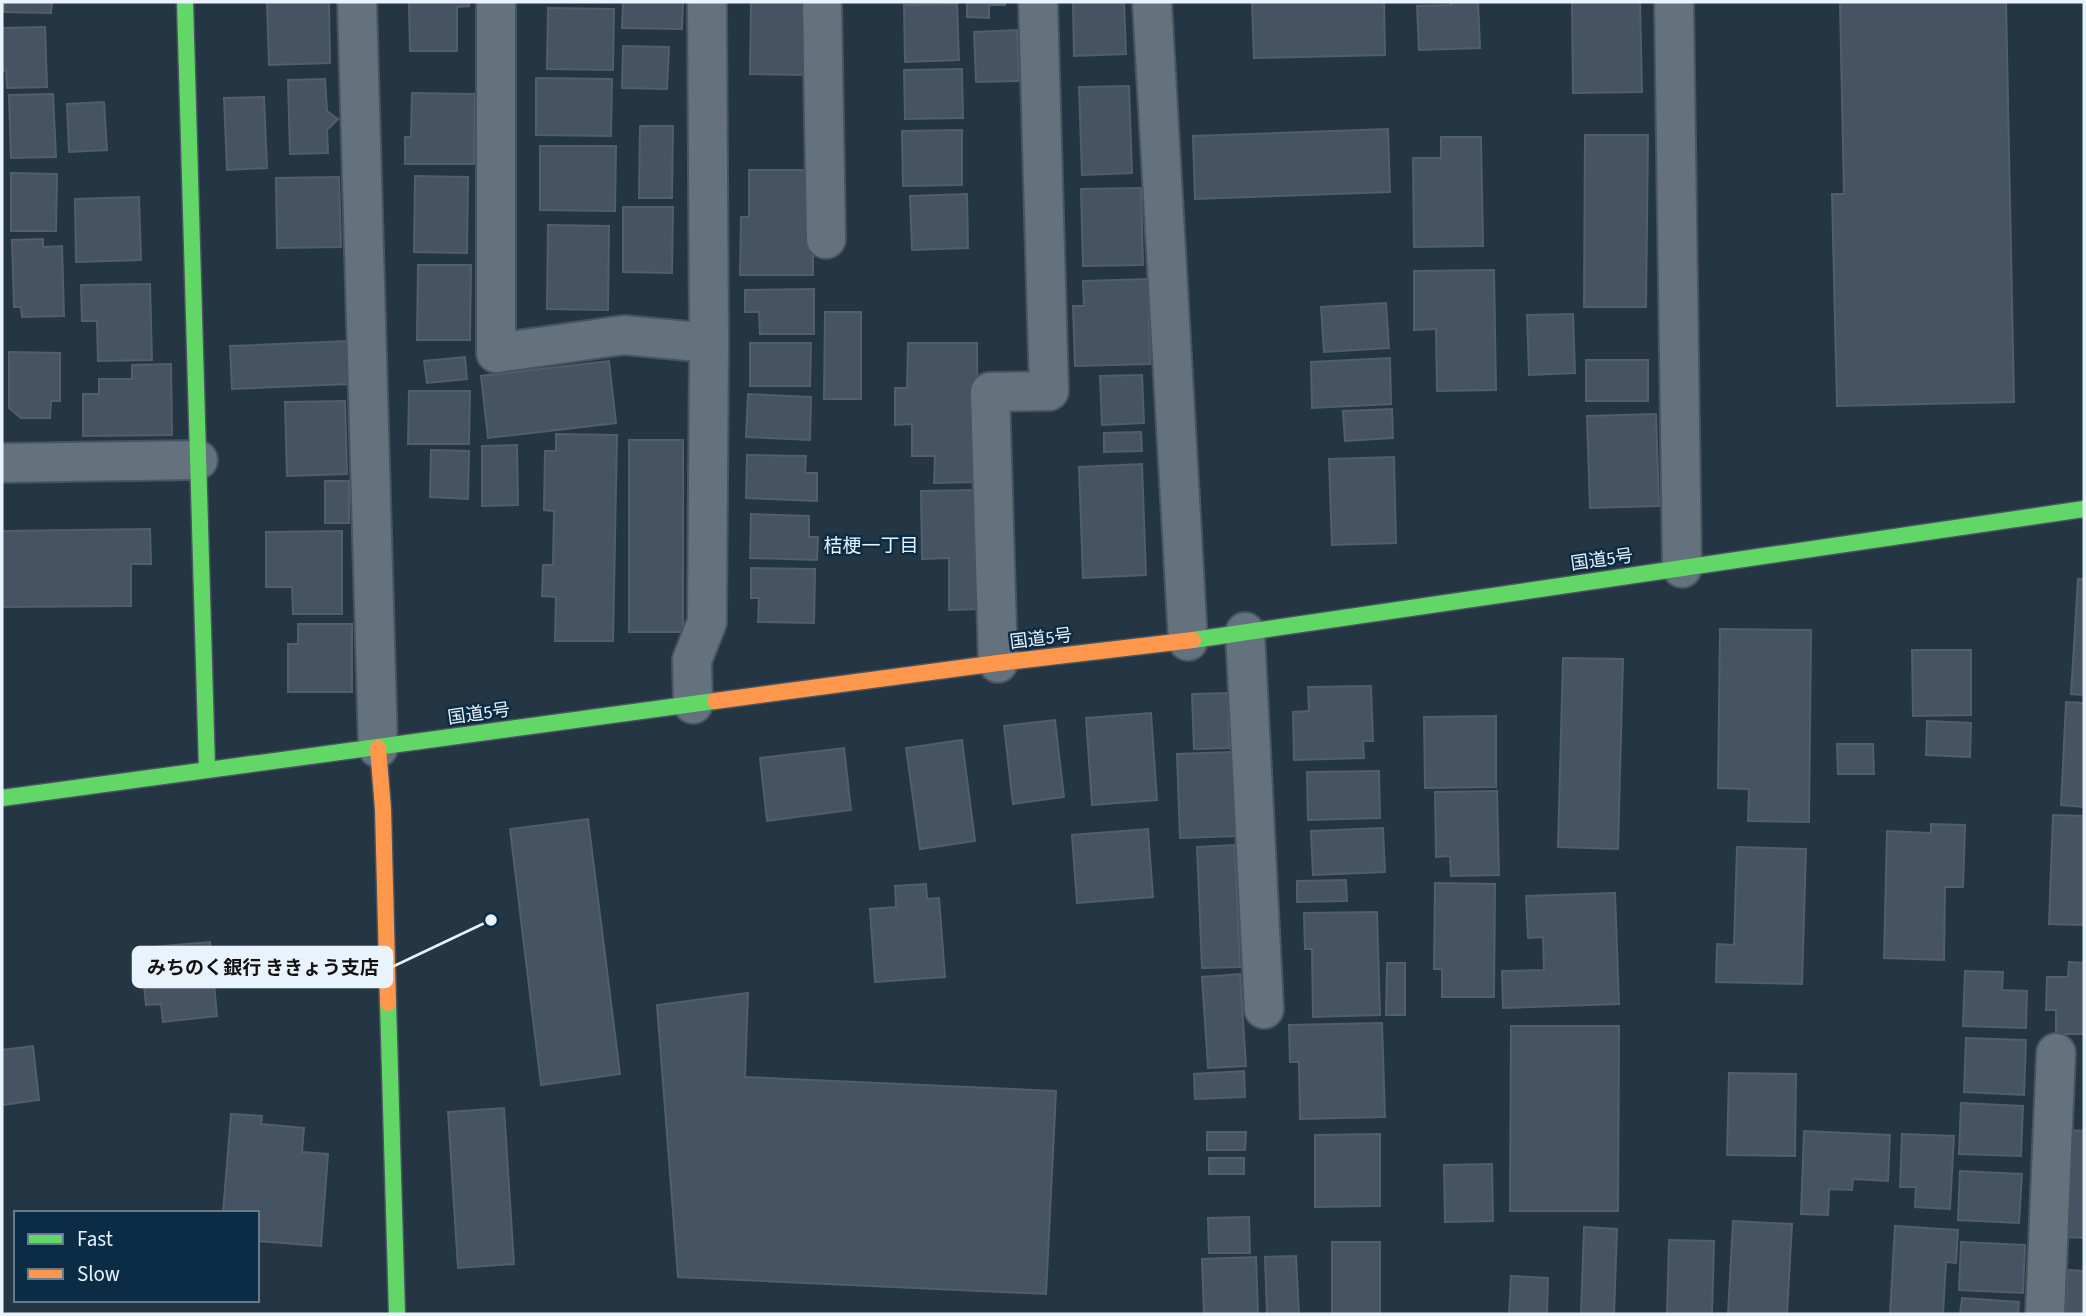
<svg xmlns="http://www.w3.org/2000/svg" width="2086" height="1316" font-family="'Source Sans 3','Noto Sans JP',sans-serif">
<style>
.building{fill:#465363;stroke:#525e6a;stroke-width:2}
.lines{fill:none;stroke-linecap:round;stroke-linejoin:round}
.street-casing{stroke:#48545f;stroke-width:42}
.fast-casing{stroke:#48545f;stroke-width:19}
.slow-casing{stroke:#48545f;stroke-width:19}
.street{stroke:#64727d;stroke-width:38}
.fast{stroke:#63d668;stroke-width:16}
.slow{stroke:#ff974d;stroke-width:16}
.labels{text-anchor:middle;dominant-baseline:central;stroke-width:5;stroke-linejoin:round;paint-order:stroke}
.street-label{font-size:18px;fill:#e9f3fd;stroke:#0c2c45}
.neighbourhood-label{font-size:19px;fill:#e9f3fd;stroke:#0c2c45}
.leader{fill:none;stroke:#e9f3fd;stroke-width:2.5}
.callout-dot{fill:#e9f3fd;stroke:#0c2c45;stroke-width:2.5}
.callout{fill:#e9f3fd;stroke:#e9f3fd;stroke-width:2.5}
.callout-label{font-size:19px;text-anchor:middle;font-weight:bold;fill:#111}
</style>
<rect width="100%" height="100%" fill="#243643"/>
<!-- building -->
<g class="building">
<polygon points="4,2 52,2 51,13 4,12"/>
<polygon points="267,2 329,2 330,63 269,65"/>
<polygon points="409,2 469,2 469,6 457,7 457,51 410,51"/>
<polygon points="623,2 683,2 682,29 622,28"/>
<polygon points="751,2 807,2 806,75 750,74"/>
<polygon points="967,2 1005,2 1005,5 989,5 989,18 967,17"/>
<polygon points="1073,2 1124,2 1126,54 1074,56"/>
<polygon points="1252,2 1384,2 1385,55 1254,58"/>
<polygon points="1451,2 1478,2 1480,48 1419,50 1417,6 1451,5"/>
<polygon points="1572,2 1640,2 1642,92 1573,93"/>
<polygon points="1840,2 2006,2 2014,402 1837,406 1832,194 1844,194"/>
<polygon points="957,4 959,60 905,62 904,5"/>
<polygon points="548,8 614,9 613,70 547,69"/>
<polygon points="45,27 47,87 7,88 6,70 2,71 2,28"/>
<polygon points="1017,30 1019,81 976,82 974,32"/>
<polygon points="623,46 669,47 667,89 622,88"/>
<polygon points="962,69 963,118 905,119 904,70"/>
<polygon points="536,78 612,79 611,136 536,135"/>
<polygon points="325,79 327,111 338,119 327,130 328,153 290,154 288,80"/>
<polygon points="1129,86 1132,173 1082,175 1079,87"/>
<polygon points="412,93 475,94 474,164 405,164 405,137 411,137"/>
<polygon points="53,94 56,157 11,158 9,95"/>
<polygon points="264,97 267,168 227,170 224,98"/>
<polygon points="104,102 107,150 69,152 67,104"/>
<polygon points="640,126 673,126 672,198 639,198"/>
<polygon points="1388,129 1390,192 1195,199 1193,136"/>
<polygon points="962,130 962,185 903,186 902,131"/>
<polygon points="1585,135 1648,135 1646,307 1584,307"/>
<polygon points="1441,137 1481,137 1483,246 1414,247 1413,158 1441,158"/>
<polygon points="540,146 616,146 615,211 540,210"/>
<polygon points="749,170 806,170 813,202 813,275 740,275 741,217 749,217"/>
<polygon points="11,173 57,174 56,231 11,231"/>
<polygon points="415,176 468,177 467,253 414,252"/>
<polygon points="339,177 341,247 277,248 276,178"/>
<polygon points="1141,188 1143,265 1083,266 1081,189"/>
<polygon points="967,194 968,248 912,250 910,196"/>
<polygon points="139,197 141,260 76,262 75,199"/>
<polygon points="623,207 673,207 672,273 623,272"/>
<polygon points="548,225 609,226 608,310 547,309"/>
<polygon points="43,239 43,247 62,246 64,316 22,317 21,307 14,307 12,240"/>
<polygon points="418,265 471,265 470,340 417,340"/>
<polygon points="1494,270 1496,390 1437,391 1436,329 1414,330 1414,271"/>
<polygon points="1148,279 1150,364 1075,366 1073,306 1084,306 1083,281"/>
<polygon points="150,284 152,360 98,361 97,321 82,321 81,285"/>
<polygon points="814,289 814,334 760,334 759,312 745,312 745,290"/>
<polygon points="1386,303 1389,348 1324,352 1321,307"/>
<polygon points="825,312 861,312 861,399 824,399"/>
<polygon points="1573,314 1575,373 1529,375 1527,315"/>
<polygon points="348,341 349,384 232,389 230,346"/>
<polygon points="750,343 811,343 810,386 750,386"/>
<polygon points="908,343 977,343 978,482 934,483 935,456 912,456 912,424 895,425 895,388 907,388"/>
<polygon points="9,352 60,353 60,401 51,401 50,418 21,418 9,408"/>
<polygon points="465,357 467,379 427,383 424,361"/>
<polygon points="1390,358 1391,404 1312,408 1311,362"/>
<rect x="1586" y="360" width="62" height="41"/>
<polygon points="609,361 616,423 488,438 481,376"/>
<polygon points="171,364 172,435 83,436 83,394 99,394 99,379 132,379 132,365"/>
<polygon points="1142,375 1144,423 1102,425 1100,376"/>
<polygon points="409,391 470,391 469,444 408,444"/>
<polygon points="748,394 811,397 810,440 746,437"/>
<polygon points="345,401 347,474 287,476 285,402"/>
<polygon points="1392,409 1393,438 1345,441 1343,411"/>
<polygon points="1656,414 1659,506 1590,508 1587,416"/>
<polygon points="1141,432 1142,451 1104,452 1104,433"/>
<polygon points="556,434 617,435 613,641 555,641 556,597 542,596 543,565 553,565 554,511 544,510 545,451 556,451"/>
<rect x="629" y="440" width="54" height="192"/>
<polygon points="517,445 518,505 482,506 482,446"/>
<polygon points="431,450 469,451 468,499 430,497"/>
<polygon points="747,455 806,456 805,473 817,473 817,501 746,498"/>
<polygon points="1394,457 1396,543 1332,545 1329,459"/>
<polygon points="1142,464 1146,575 1083,578 1079,467"/>
<rect x="325" y="481" width="24" height="42"/>
<polygon points="977,490 979,609 949,610 949,558 922,559 921,491"/>
<polygon points="751,514 809,516 809,537 818,537 817,560 750,558"/>
<polygon points="150,529 151,564 131,564 131,606 2,607 2,531"/>
<polygon points="342,531 342,614 293,614 292,587 266,587 266,532"/>
<polygon points="751,568 815,569 814,623 758,622 759,598 751,598"/>
<polygon points="2078,579 2084,579 2084,695 2071,694"/>
<polygon points="298,624 352,624 352,692 288,692 288,644 298,644"/>
<polygon points="1720,629 1811,630 1809,822 1748,821 1749,789 1718,788"/>
<polygon points="1912,650 1971,650 1971,715 1913,716"/>
<polygon points="1563,658 1623,659 1618,849 1558,847"/>
<polygon points="1371,686 1373,741 1363,741 1364,758 1294,760 1293,712 1309,711 1308,687"/>
<polygon points="1228,693 1229,748 1194,749 1192,694"/>
<polygon points="2066,702 2084,703 2084,807 2061,805"/>
<polygon points="1151,713 1157,800 1092,805 1086,718"/>
<polygon points="1496,716 1496,787 1425,788 1424,717"/>
<polygon points="1055,720 1064,797 1013,804 1004,726"/>
<polygon points="1927,721 1971,723 1970,757 1926,755"/>
<polygon points="962,740 975,841 920,849 906,748"/>
<polygon points="1837,744 1873,744 1874,774 1838,774"/>
<polygon points="844,748 851,810 767,821 760,758"/>
<polygon points="1233,752 1237,836 1180,838 1177,754"/>
<polygon points="1379,771 1380,818 1308,820 1307,772"/>
<polygon points="1497,791 1499,875 1451,876 1450,856 1436,857 1435,792"/>
<polygon points="2053,815 2084,816 2084,925 2049,924"/>
<polygon points="588,819 620,1074 541,1085 510,829"/>
<polygon points="1931,824 1965,825 1963,887 1945,887 1944,960 1884,958 1887,831 1931,833"/>
<polygon points="1383,828 1385,872 1313,875 1311,831"/>
<polygon points="1148,829 1153,897 1077,903 1072,835"/>
<polygon points="1235,845 1240,967 1202,968 1197,847"/>
<polygon points="1737,847 1806,849 1802,984 1716,982 1717,944 1734,945"/>
<polygon points="1346,880 1347,901 1297,902 1297,881"/>
<polygon points="1435,883 1495,884 1494,997 1442,997 1442,969 1434,969"/>
<polygon points="926,884 927,899 939,898 945,977 875,982 870,909 896,907 895,886"/>
<polygon points="1615,893 1619,1004 1503,1008 1502,971 1544,970 1543,937 1528,938 1526,896"/>
<polygon points="1377,912 1380,1015 1313,1017 1312,949 1305,949 1304,913"/>
<polygon points="210,942 217,1016 163,1022 161,1004 146,1005 140,948"/>
<polygon points="2069,962 2084,963 2084,1034 2056,1034 2056,1010 2046,1010 2047,977 2068,977"/>
<polygon points="1387,963 1405,963 1405,1015 1386,1015"/>
<polygon points="1965,971 2003,972 2002,990 2027,991 2026,1028 1963,1026"/>
<polygon points="1240,974 1246,1066 1208,1068 1202,977"/>
<polygon points="748,993 745,1077 1056,1091 1046,1294 678,1277 657,1005"/>
<polygon points="1382,1023 1385,1117 1300,1119 1299,1062 1290,1062 1289,1025"/>
<polygon points="1511,1026 1619,1026 1618,1211 1510,1211"/>
<polygon points="1966,1038 2026,1040 2024,1095 1964,1092"/>
<polygon points="33,1046 39,1100 2,1105 2,1050"/>
<polygon points="1244,1071 1245,1097 1195,1099 1194,1074"/>
<polygon points="1729,1073 1796,1074 1795,1156 1727,1155"/>
<polygon points="1961,1103 2023,1106 2021,1156 1959,1154"/>
<polygon points="504,1108 514,1264 458,1268 448,1112"/>
<polygon points="231,1114 262,1116 261,1124 304,1128 302,1152 328,1154 321,1246 257,1241 257,1213 223,1213"/>
<polygon points="2069,1130 2084,1131 2084,1238 2064,1237"/>
<polygon points="1804,1131 1890,1135 1888,1181 1853,1179 1852,1190 1829,1189 1828,1215 1801,1214"/>
<polygon points="1207,1132 1246,1132 1245,1150 1207,1150"/>
<polygon points="1380,1134 1380,1206 1315,1207 1315,1135"/>
<polygon points="1902,1134 1954,1136 1950,1209 1915,1207 1916,1187 1900,1187"/>
<rect x="1209" y="1158" width="35" height="16"/>
<polygon points="1492,1164 1493,1221 1445,1222 1444,1165"/>
<polygon points="1960,1171 2022,1174 2019,1223 1958,1220"/>
<polygon points="1249,1217 1250,1253 1209,1253 1208,1218"/>
<polygon points="1733,1221 1792,1224 1787,1314 1728,1314"/>
<polygon points="1895,1226 1958,1230 1956,1263 1946,1262 1943,1314 1890,1314"/>
<polygon points="1584,1227 1617,1229 1614,1314 1581,1314"/>
<polygon points="1669,1240 1714,1241 1712,1314 1667,1314"/>
<rect x="1332" y="1242" width="48" height="72"/>
<polygon points="1961,1242 2025,1245 2023,1293 1959,1290"/>
<polygon points="1296,1256 1299,1314 1267,1314 1265,1257"/>
<polygon points="1256,1257 1258,1314 1204,1314 1202,1259"/>
<polygon points="2068,1270 2084,1271 2084,1314 2065,1314"/>
<polygon points="1511,1276 1548,1278 1547,1314 1509,1314"/>
<polygon points="1962,1298 2019,1302 2018,1314 1960,1314"/>
</g>
<g class="lines">
<defs>
<g id="street">
<polyline points="357,2 378,748"/>
<polyline points="496,2 496,353 624,335 709,343"/>
<polyline points="822,2 826,239"/>
<polyline points="1152,2 1188,641"/>
<polyline points="1674,2 1682,568"/>
<polyline points="2,463 198,460"/>
<polyline points="1245,632 1264,1009"/>
<polyline points="998,663 990,392 1049,391 1038,2"/>
<polyline points="693,704 692,660 707,622 709,343 707,2"/>
<polyline points="2045,1314 2056,1053"/>
</g>
<g id="fast">
<polyline points="185,2 207,769"/>
<polyline points="1193,640 2084,509"/>
<polyline points="2,798 715,701"/>
<polyline points="388,1003 397,1314"/>
</g>
<g id="slow">
<polyline points="715,701 998,663 1193,640"/>
<polyline points="378,748 383,809 388,1003"/>
</g>
</defs>
<!-- street casing -->
<use href="#street" class="street-casing"/>
<!-- fast casing -->
<use href="#fast" class="fast-casing"/>
<!-- slow casing -->
<use href="#slow" class="slow-casing"/>
<!-- street -->
<use href="#street" class="street"/>
<!-- fast -->
<use href="#fast" class="fast"/>
<!-- slow -->
<use href="#slow" class="slow"/>
</g>
<g class="labels">
<!-- street labels -->
<g class="street-label">
<text transform="translate(1602 560) rotate(-8)">国道5号</text>
<text transform="translate(1041 639) rotate(-7)">国道5号</text>
<text transform="translate(479 714) rotate(-8)">国道5号</text>
</g>
<!-- neighbourhood labels -->
<g class="neighbourhood-label">
<text x="871" y="546">桔梗一丁目</text>
</g>
</g>
<!-- callouts -->
<path class="leader" d="M491 920L392 967"/>
<circle class="callout-dot" cx="491" cy="920" r="7"/>
<rect class="callout" x="133" y="947" width="259" height="40" rx="7"/>
<g class="callout-label">
<text x="263" y="974">みちのく銀行 ききょう支店</text>
</g>
<!-- border -->
<rect width="2086" height="1316" fill="none" stroke="#e9f3fd" stroke-width="7"/>
<!-- legend -->
<rect x="14" y="1211" width="245" height="91" fill="#0c2c45" stroke="#647c8f" stroke-width="2"/>
<rect x="28" y="1234" width="35" height="10" fill="#63d668" stroke="#647c8f" stroke-width="2"/>
<text x="77" y="1246" font-size="21" fill="#e9f3fd">Fast</text>
<rect x="28" y="1269" width="35" height="10" fill="#ff974d" stroke="#647c8f" stroke-width="2"/>
<text x="77" y="1281" font-size="21" fill="#e9f3fd">Slow</text>
</svg>
